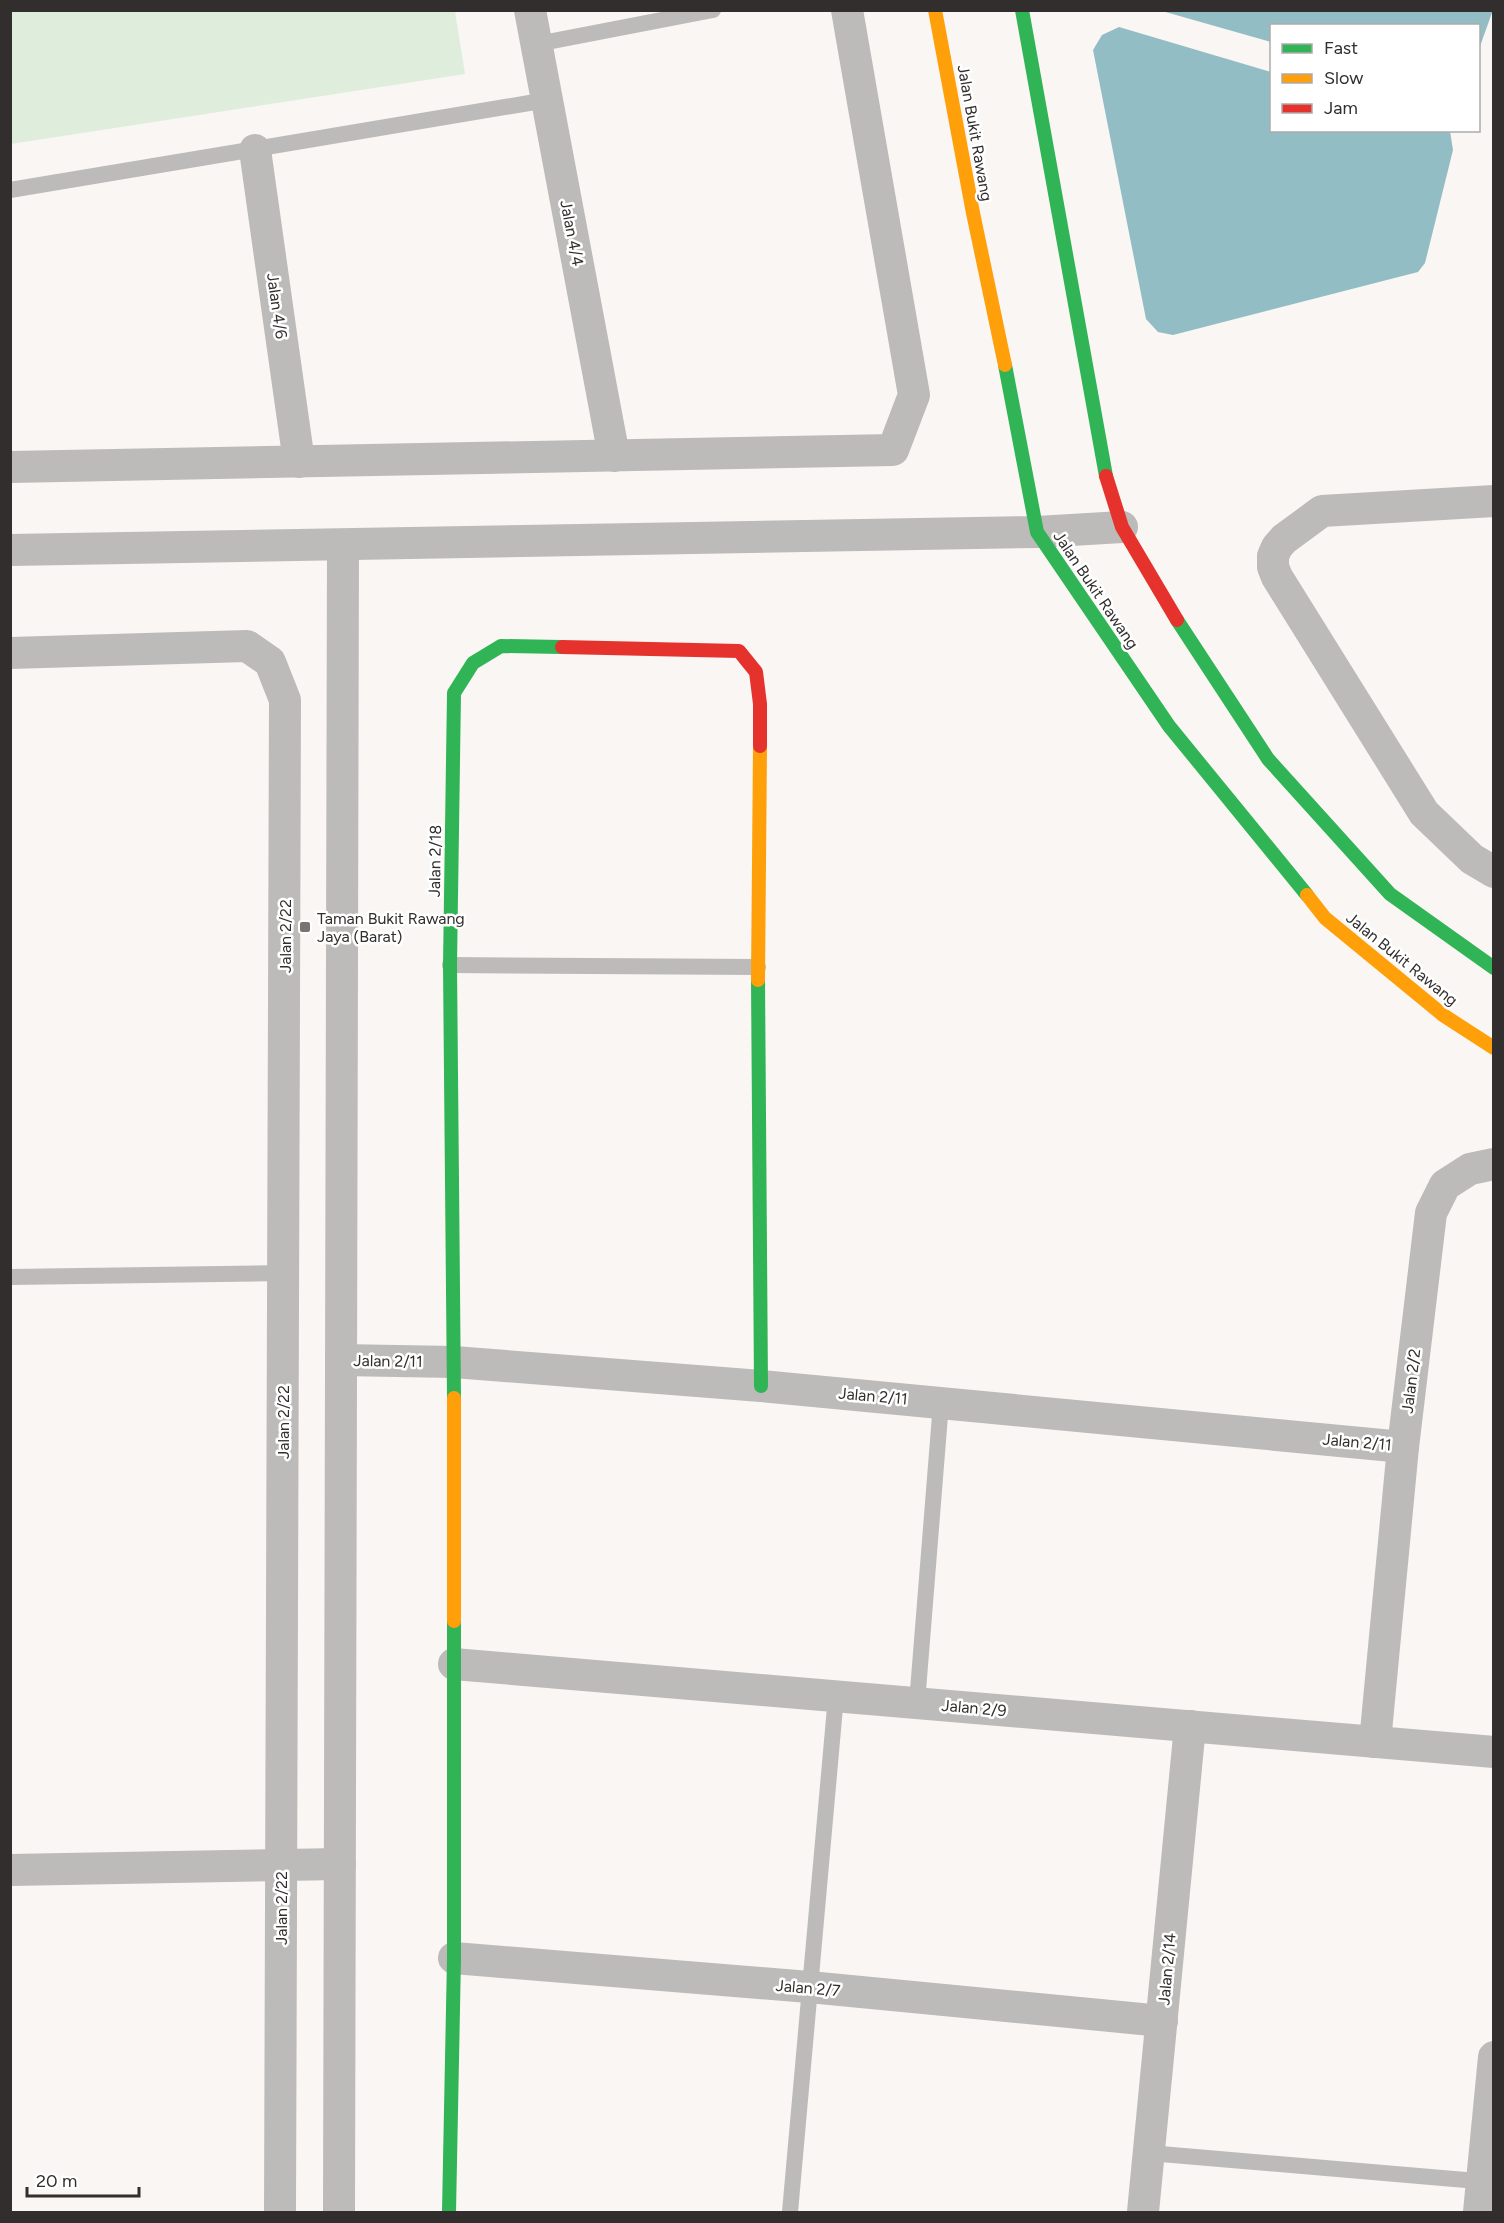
<svg xmlns="http://www.w3.org/2000/svg" width="1504" height="2223" font-family="Figtree,sans-serif">
<style>
.green{fill:#dfeedc}
.water{fill:#93bdc4}
.lines{fill:none;stroke-linecap:round;stroke-linejoin:round}
.lane{stroke:#bdbaba;stroke-width:16}
.street{stroke:#bdbaba;stroke-width:32}
.fast{stroke:#30b455;stroke-width:14}
.slow{stroke:#ff9f0a;stroke-width:14}
.jam{stroke:#e5322d;stroke-width:14}
.poi-dot{fill:#777472;stroke:#fff;stroke-width:2}
.labels{text-anchor:middle;dominant-baseline:central;stroke-width:5;stroke-linejoin:round;paint-order:stroke}
.street-label{font-size:16px;fill:#312e2d;stroke:#fff}
.poi-label{font-size:16px;fill:#312e2d;stroke:#fff;text-anchor:start}
</style>
<rect width="100%" height="100%" fill="#f9f6f3"/>
<!-- green -->
<polygon class="green" points="11,10 455,11 465,74 11,144"/>
<!-- water -->
<g class="water">
<polygon points="1493,10 1479,49 1478,26 1272,26 1271,42 1162,11"/>
<polygon points="1119,27 1271,72 1272,130 1450,131 1453,150 1425,263 1418,272 1173,335 1158,332 1146,319 1093,50 1102,35"/>
</g>
<g class="lines">
<!-- lane -->
<g class="lane">
<polyline points="537,44 713,10"/>
<polyline points="10,190 547,100"/>
<polyline points="450,965 758,967"/>
<polyline points="10,1277 284,1273"/>
<polyline points="917,1703 941,1403"/>
<polyline points="1149,2153 1489,2182"/>
<polyline points="790,2212 836,1696"/>
</g>
<!-- street -->
<g class="street">
<polyline points="530,10 614,456"/>
<polyline points="255,150 299,462"/>
<polyline points="10,467 893,450 914,395 847,10"/>
<polyline points="1494,501 1322,511 1284,539 1277,547 1273,556 1273,567 1277,577 1424,813 1472,859 1494,872"/>
<polyline points="10,550 1037,532 1122,527"/>
<polyline points="10,653 247,646 270,662 285,700 280,2212"/>
<polyline points="341,1360 454,1362 761,1386 1403,1447"/>
<polyline points="454,1664 1494,1752"/>
<polyline points="1375,1742 1403,1447 1431,1213 1445,1185 1470,1169 1494,1164"/>
<polyline points="10,1870 340,1864"/>
<polyline points="454,1958 809,1987 1162,2021"/>
<polyline points="339,2212 343,545"/>
<polyline points="1143,2212 1190,1726"/>
<polyline points="1479,2212 1494,2057"/>
</g>
<!-- fast -->
<g class="fast">
<polyline points="1022,10 1106,476"/>
<polyline points="1005,365 1037,532 1169,726 1307,895"/>
<polyline points="1177,620 1268,759 1390,894 1494,968"/>
<polyline points="758,980 761,1386"/>
<polyline points="454,1398 450,965 454,693 473,663 501,646 562,647"/>
<polyline points="449,2212 454,1958 454,1621"/>
</g>
<!-- slow -->
<g class="slow">
<polyline points="935,10 973,213 1005,365"/>
<polyline points="1307,895 1325,918 1443,1015 1494,1048"/>
<polyline points="758,980 760,746"/>
<polyline points="454,1398 454,1621"/>
</g>
<!-- jam -->
<g class="jam">
<polyline points="1106,476 1122,527 1177,620"/>
<polyline points="562,647 739,651 756,672 760,704 760,746"/>
</g>
</g>
<!-- markers -->
<rect class="poi-dot" x="299" y="921" width="12" height="12" rx="3"/>
<g class="labels">
<!-- street labels -->
<g class="street-label">
<text transform="translate(975 133) rotate(80)">Jalan Bukit Rawang</text>
<text transform="translate(572 233) rotate(79)">Jalan 4/4</text>
<text transform="translate(277 306) rotate(82)">Jalan 4/6</text>
<text transform="translate(1096 590) rotate(56)">Jalan Bukit Rawang</text>
<text transform="translate(435 861) rotate(-89)">Jalan 2/18</text>
<text transform="translate(285 936) rotate(-90)">Jalan 2/22</text>
<text transform="translate(1402 959) rotate(39)">Jalan Bukit Rawang</text>
<text transform="translate(388 1361) rotate(1)">Jalan 2/11</text>
<text transform="translate(1411 1381) rotate(-83)">Jalan 2/2</text>
<text transform="translate(873 1396) rotate(5)">Jalan 2/11</text>
<text transform="translate(283 1422) rotate(-90)">Jalan 2/22</text>
<text transform="translate(1357 1442) rotate(5)">Jalan 2/11</text>
<text transform="translate(974 1708) rotate(5)">Jalan 2/9</text>
<text transform="translate(281 1908) rotate(-90)">Jalan 2/22</text>
<text transform="translate(1167 1969) rotate(-85)">Jalan 2/14</text>
<text transform="translate(808 1988) rotate(5)">Jalan 2/7</text>
</g>
<!-- poi labels -->
<g class="poi-label">
<text x="317" y="918">Taman Bukit Rawang<tspan x="317" dy="18">Jaya (Barat)</tspan></text>
</g>
</g>
<!-- border -->
<rect width="1504" height="2223" fill="none" stroke="#312e2d" stroke-width="24"/>
<!-- legend -->
<rect x="1270" y="24" width="210" height="108" fill="#ffffff" stroke="#adabab" stroke-width="1.5"/>
<rect x="1282" y="44" width="30" height="9" fill="#30b455" stroke="#adabab" stroke-width="1.5"/>
<text x="1324" y="54" font-size="18" fill="#312e2d">Fast</text>
<rect x="1282" y="74" width="30" height="9" fill="#ff9f0a" stroke="#adabab" stroke-width="1.5"/>
<text x="1324" y="84" font-size="18" fill="#312e2d">Slow</text>
<rect x="1282" y="104" width="30" height="9" fill="#e5322d" stroke="#adabab" stroke-width="1.5"/>
<text x="1324" y="114" font-size="18" fill="#312e2d">Jam</text>
<!-- scale -->
<path d="M27 2187v9h112v-9" fill="none" stroke="#312e2d" stroke-width="3"/>
<text x="36" y="2187" font-size="18" fill="#312e2d" stroke="#ffffff" stroke-width="4.5" paint-order="stroke">20 m</text>
</svg>
